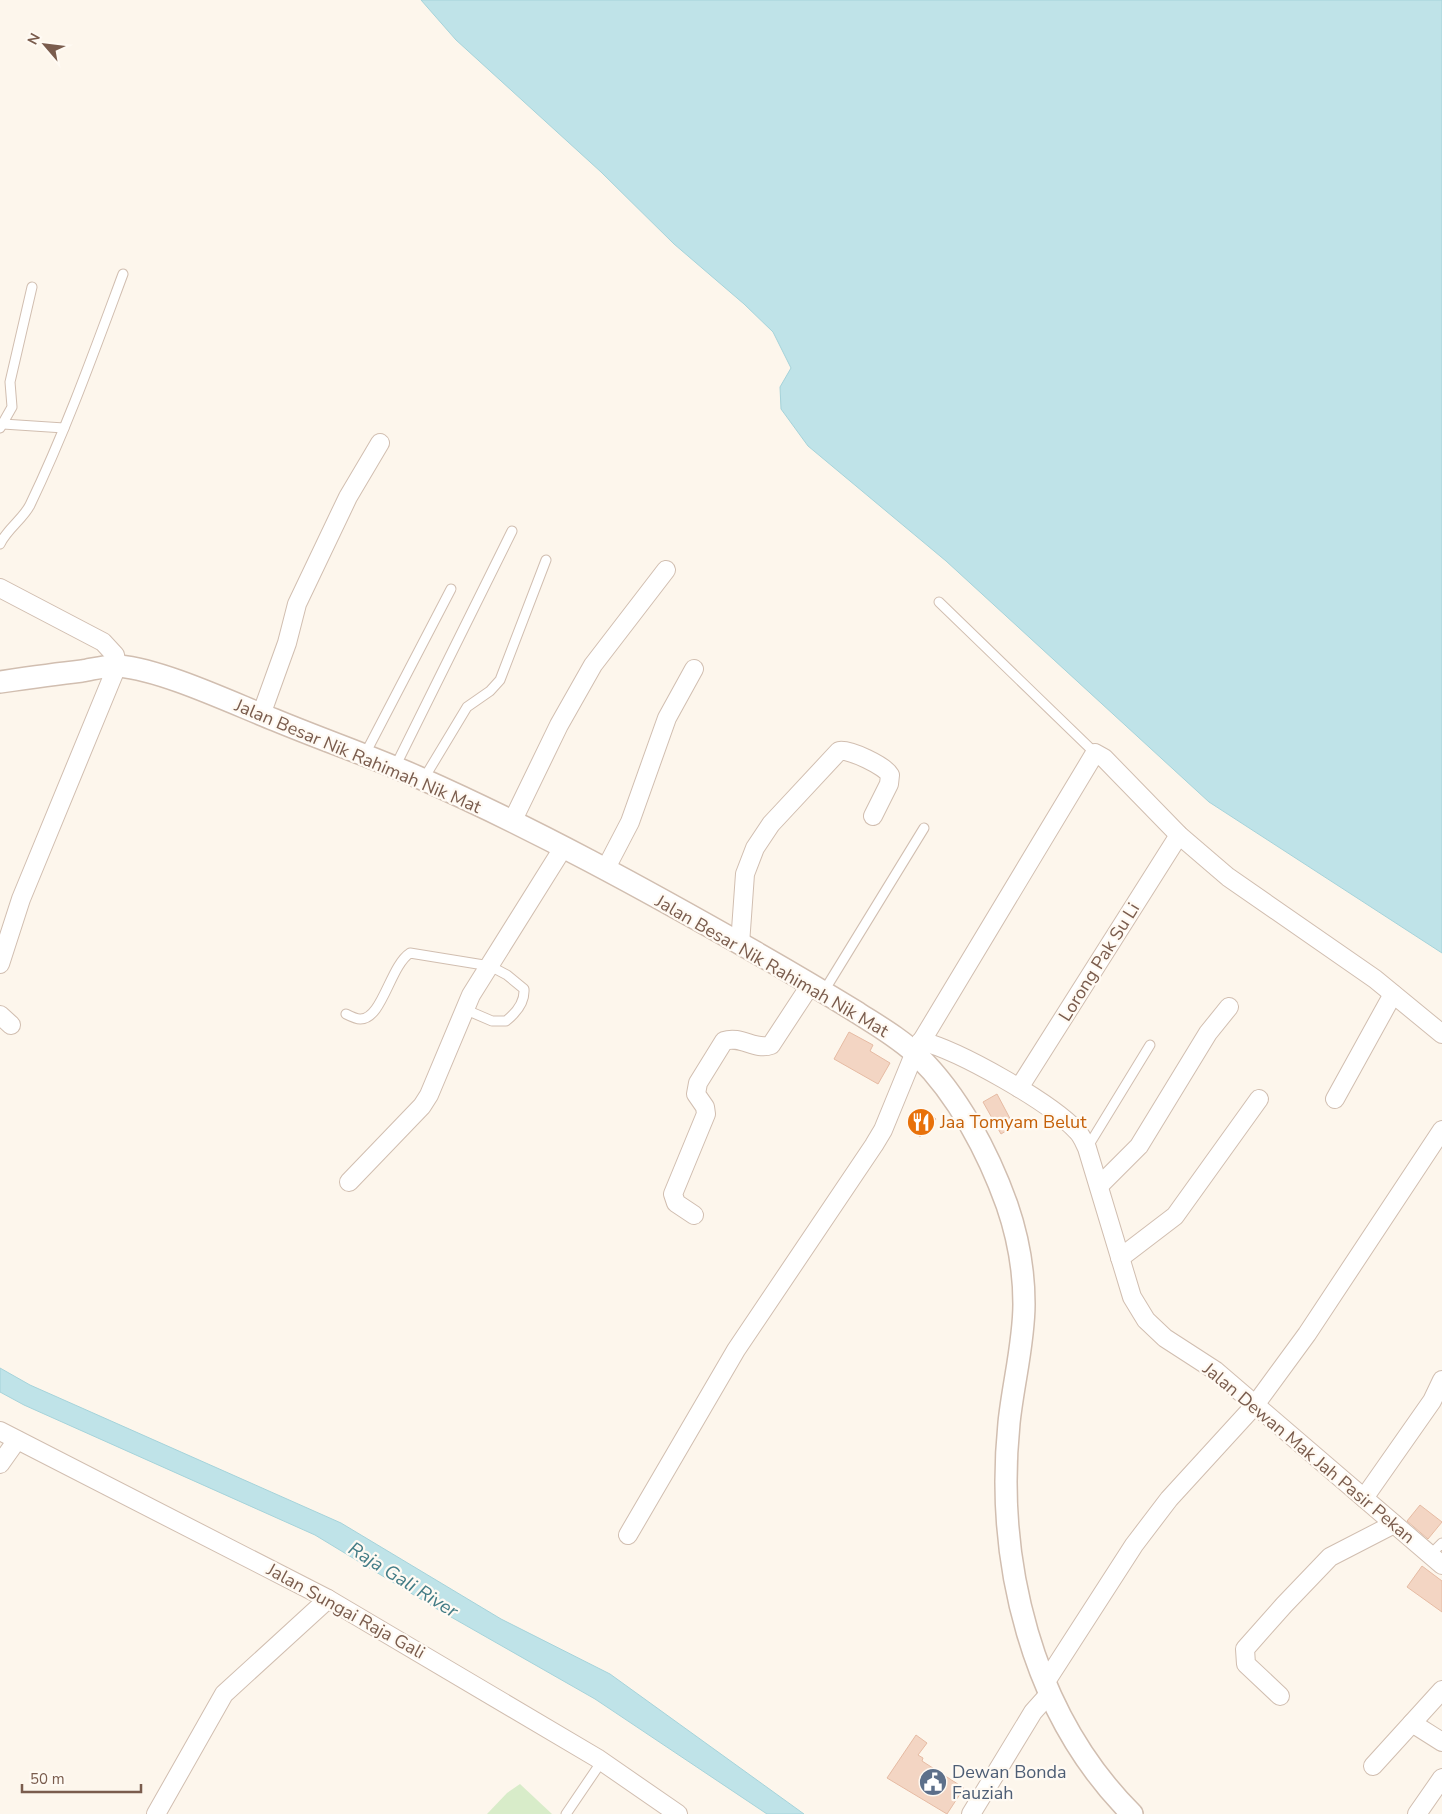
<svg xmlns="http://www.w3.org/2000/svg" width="1442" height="1814" font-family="'Nunito Sans',sans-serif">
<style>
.green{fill:#d8ecc9}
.water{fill:#bfe3e8;stroke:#a5d3da}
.building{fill:#f3d5c3;stroke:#e6bba3}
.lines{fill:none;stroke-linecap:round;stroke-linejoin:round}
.service-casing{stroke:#d1beb0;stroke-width:11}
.minor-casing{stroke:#d1beb0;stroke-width:20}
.tertiary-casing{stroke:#d1beb0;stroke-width:24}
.service{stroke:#fff;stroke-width:9}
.minor{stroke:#fff;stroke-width:18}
.tertiary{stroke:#fff;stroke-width:21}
.labels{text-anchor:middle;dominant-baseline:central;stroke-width:4.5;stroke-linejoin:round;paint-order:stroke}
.street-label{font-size:18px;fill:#7a5c4d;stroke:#fffaf3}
.food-label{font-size:18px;fill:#c56008;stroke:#fffaf3;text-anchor:start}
.service-label{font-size:18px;fill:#4e5e75;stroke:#fffaf3;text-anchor:start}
.water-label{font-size:19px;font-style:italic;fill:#437c86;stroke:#fffaf3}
</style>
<rect width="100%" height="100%" fill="#fdf6ec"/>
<!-- green -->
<polygon class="green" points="520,1784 552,1814 487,1814 507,1793"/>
<!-- water -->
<g class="water">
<polygon points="421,0 1442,0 1442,953 1209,802 946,561 808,446 781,409 780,387 791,368 773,332 744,304 674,244 601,172 456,40"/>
<polygon points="0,1368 30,1385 341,1523 501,1619 610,1674 804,1814 767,1814 595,1699 437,1609 315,1535 24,1405 0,1392"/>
</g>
<!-- building -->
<g class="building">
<polygon points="849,1032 873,1045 870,1051 890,1063 878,1084 834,1059"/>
<polygon points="997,1094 1014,1126 1001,1134 983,1102"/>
<polygon points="923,1108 936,1119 920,1137 907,1125"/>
<polygon points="1420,1505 1442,1522 1428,1539 1407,1521"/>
<polygon points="1422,1566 1442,1581 1442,1612 1407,1587"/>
<polygon points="916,1735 927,1743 918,1755 923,1758 922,1761 964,1788 947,1814 887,1778"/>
</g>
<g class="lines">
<defs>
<g id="service">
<polyline points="3,424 64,428"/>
<polyline points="0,428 12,407 10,382 32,287"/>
<path d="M 0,544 C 7,529 23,519 30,505 C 66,430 94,352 123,274"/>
<polyline points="939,602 1095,753"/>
<polyline points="364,756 451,589"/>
<polyline points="395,767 512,531"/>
<polyline points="423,780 467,707 490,691 500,680 546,560"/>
<polyline points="824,991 924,828"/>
<path d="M 346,1014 C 350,1016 356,1019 360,1019 C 382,1020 390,966 410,953 L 490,966 L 507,975 L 524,989 C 525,1003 516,1013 506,1021 L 492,1021 L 464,1009"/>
<polyline points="1087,1148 1150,1045"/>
<polyline points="1430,1555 1442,1543"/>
<polyline points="566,1814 602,1761"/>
</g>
<g id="minor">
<polyline points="0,588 103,642 115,655 117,666 21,899 0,964"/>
<polyline points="261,715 287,643 297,604 348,497 380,443"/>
<polyline points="512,822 559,725 593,665 666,570"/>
<polyline points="605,870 630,822 667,718 694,669"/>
<path d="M 740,944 L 745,874 L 755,848 L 771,824 L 839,751 C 850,749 885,766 890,775 L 889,784 L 873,816"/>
<polyline points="0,1015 11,1025"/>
<path d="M 921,1041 C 960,1051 1050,1102 1077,1131 C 1082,1136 1084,1142 1087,1148 L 1132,1297 L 1146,1320 L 1165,1338 L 1216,1371 L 1442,1565"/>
<polyline points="1019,1088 1179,835"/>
<polyline points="1335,1099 1393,994"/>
<polyline points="349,1182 422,1106 429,1095 471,995 563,848"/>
<polyline points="1099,1186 1139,1146 1208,1033 1229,1007"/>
<path d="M 694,1215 L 676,1203 L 673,1194 L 706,1114 L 705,1107 L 696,1094 L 698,1083 L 724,1041 C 741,1035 755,1051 771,1045 L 811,984"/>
<polyline points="1120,1258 1175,1216 1259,1099"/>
<polyline points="0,1431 328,1599 597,1758 678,1814"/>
<polyline points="0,1464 17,1440"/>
<polyline points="1364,1498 1432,1401 1442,1380"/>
<polyline points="628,1535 736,1350 874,1145 883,1130 915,1052 1095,753 1104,758 1179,835 1228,877 1375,979 1442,1034"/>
<polyline points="1045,1683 1134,1545 1169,1499 1255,1405 1307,1334 1442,1130"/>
<polyline points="1280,1696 1246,1664 1245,1649 1284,1605 1330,1557 1394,1524"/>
<polyline points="1412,1723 1442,1742"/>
<polyline points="1373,1766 1442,1690"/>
<polyline points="156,1814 224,1694 328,1599"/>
<polyline points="971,1814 1033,1712 1050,1693"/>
<polyline points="1417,1814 1442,1778"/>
</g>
<path id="tertiary" d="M 0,682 C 27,678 55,674 82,671 C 94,669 107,665 119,666 C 163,670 232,703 275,720 C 323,740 373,757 420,778 C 535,829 646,890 755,952 C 790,972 824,992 858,1013 C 878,1026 901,1039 918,1056 C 958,1095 988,1152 1007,1205 C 1018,1237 1024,1270 1024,1304 C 1024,1343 1013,1384 1009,1423 C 995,1561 1031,1713 1132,1814"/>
</defs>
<!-- service casing -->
<use href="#service" class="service-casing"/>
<!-- minor casing -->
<use href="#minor" class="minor-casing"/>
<!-- tertiary casing -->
<use href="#tertiary" class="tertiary-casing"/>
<!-- service -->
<use href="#service" class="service"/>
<!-- minor -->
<use href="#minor" class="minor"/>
<!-- tertiary -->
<use href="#tertiary" class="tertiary"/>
</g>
<!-- icons -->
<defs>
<symbol id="restaurant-disc" viewBox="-11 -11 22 22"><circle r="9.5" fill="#e8710a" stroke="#fffaf3"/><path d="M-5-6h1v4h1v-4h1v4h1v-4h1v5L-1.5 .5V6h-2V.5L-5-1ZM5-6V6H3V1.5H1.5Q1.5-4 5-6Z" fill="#fff"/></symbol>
<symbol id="civic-disc" viewBox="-11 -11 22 22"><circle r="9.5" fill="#5c6f8a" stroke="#fffaf3"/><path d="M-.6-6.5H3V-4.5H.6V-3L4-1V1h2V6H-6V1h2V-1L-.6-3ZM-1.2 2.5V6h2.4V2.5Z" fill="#fff"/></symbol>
</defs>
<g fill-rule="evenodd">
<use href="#restaurant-disc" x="905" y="1106" width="32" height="32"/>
<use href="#civic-disc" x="917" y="1766" width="32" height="32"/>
</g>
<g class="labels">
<!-- street labels -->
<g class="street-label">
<text transform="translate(358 756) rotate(23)">Jalan Besar Nik Rahimah Nik Mat</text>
<text transform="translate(1099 962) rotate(-58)">Lorong Pak Su Li</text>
<text transform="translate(772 966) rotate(30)">Jalan Besar Nik Rahimah Nik Mat</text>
<text transform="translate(1309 1453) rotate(40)">Jalan Dewan Mak Jah Pasir Pekan</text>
<text transform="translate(346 1611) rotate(29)">Jalan Sungai Raja Gali</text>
</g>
<!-- food labels -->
<g class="food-label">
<text x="940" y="1122">Jaa Tomyam Belut</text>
</g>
<!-- service labels -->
<g class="service-label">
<text x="952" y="1772">Dewan Bonda<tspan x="952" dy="21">Fauziah</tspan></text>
</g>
<!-- water labels -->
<g class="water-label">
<text transform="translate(403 1580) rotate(32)">Raja Gali River</text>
</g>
</g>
<!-- north arrow -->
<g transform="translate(45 45) rotate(298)" stroke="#fffaf3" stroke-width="4" paint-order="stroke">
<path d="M0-4L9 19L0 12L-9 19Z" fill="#7a5c4d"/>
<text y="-8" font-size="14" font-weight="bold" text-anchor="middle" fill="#7a5c4d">N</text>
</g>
<!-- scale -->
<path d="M22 1784v8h119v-8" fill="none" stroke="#7a5c4d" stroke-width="2.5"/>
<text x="30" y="1784" font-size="15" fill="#7a5c4d" stroke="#fffaf3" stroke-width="4" paint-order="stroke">50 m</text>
</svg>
